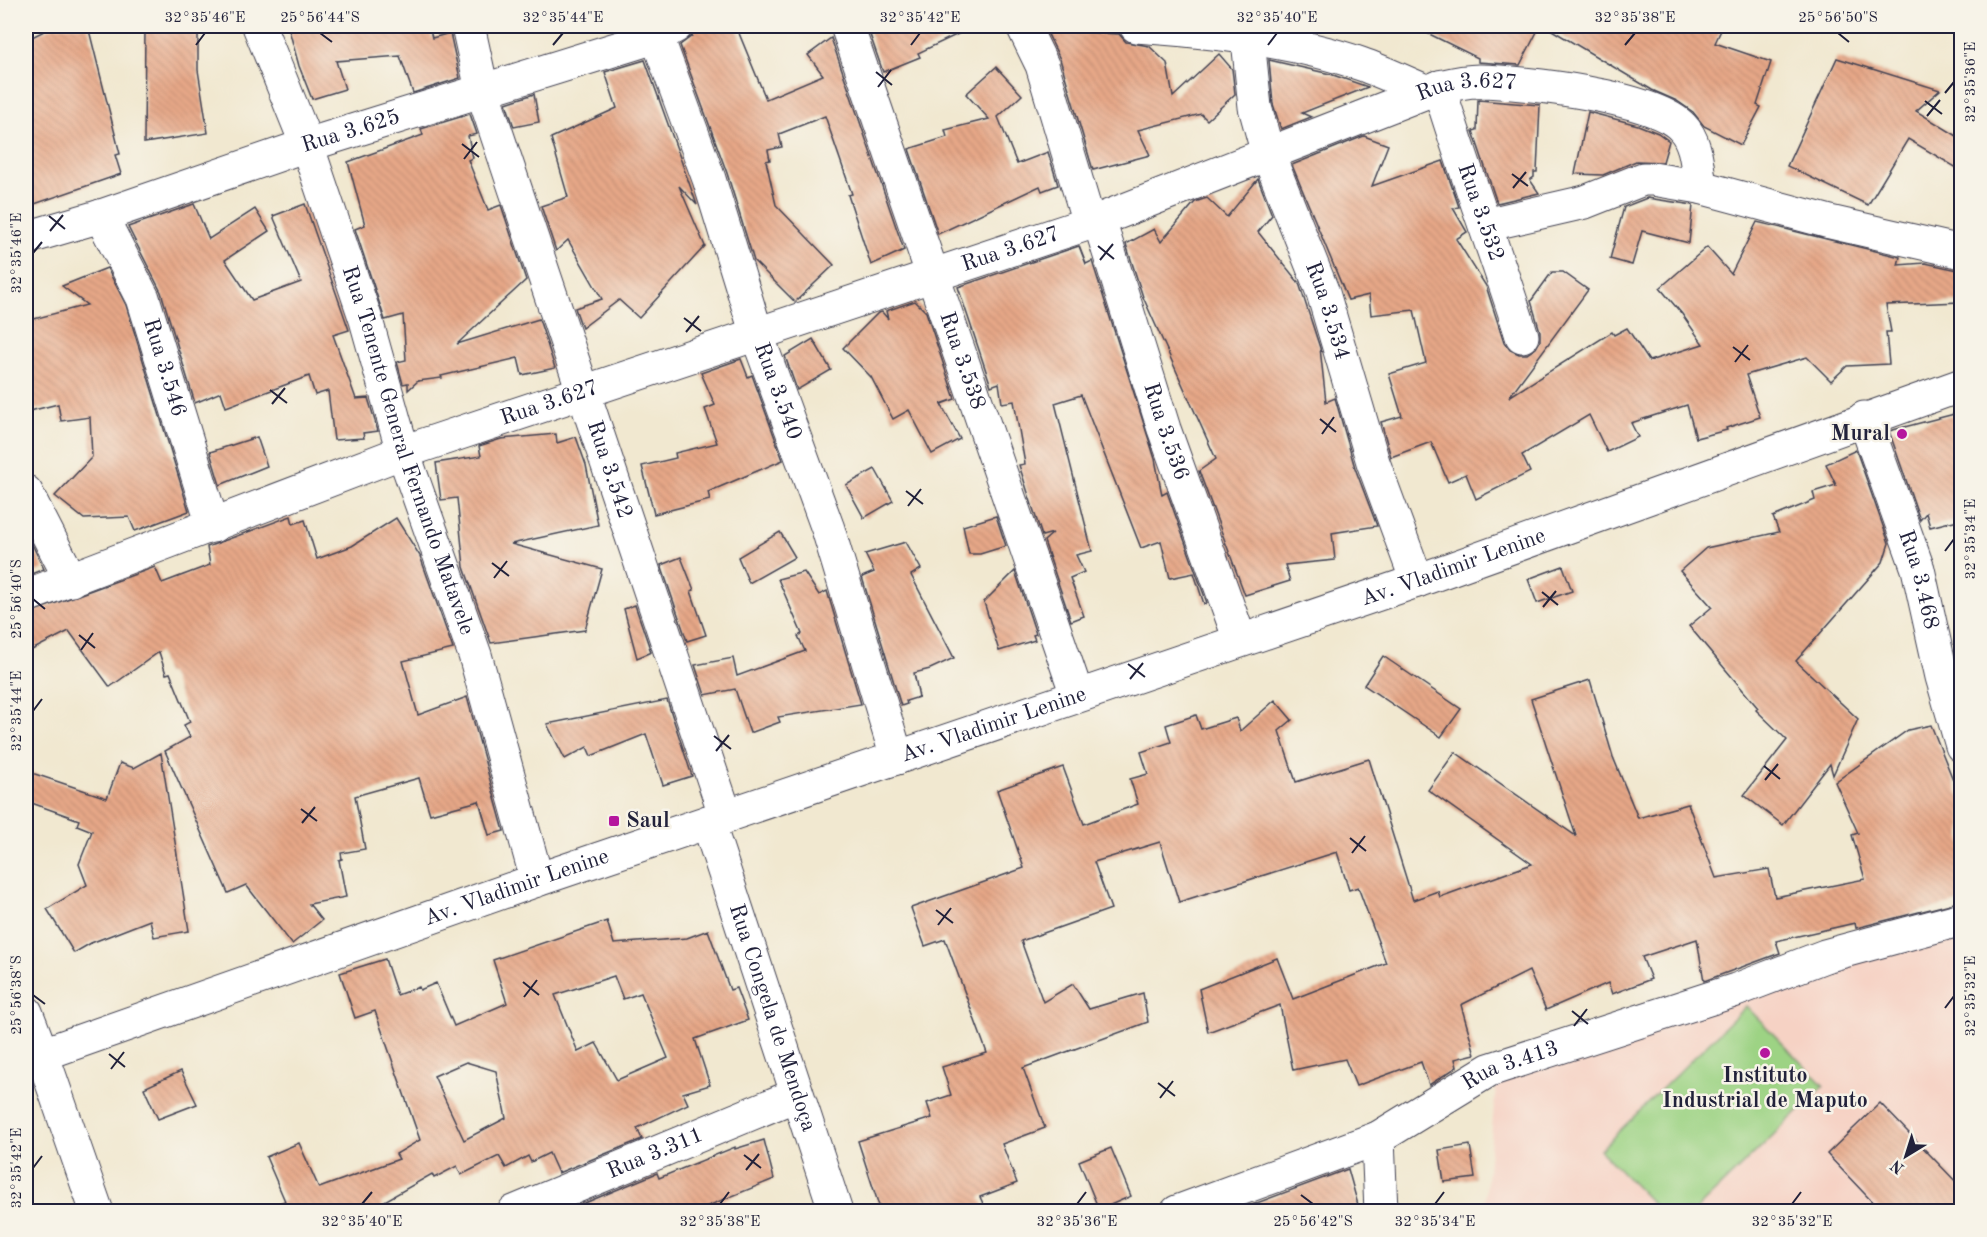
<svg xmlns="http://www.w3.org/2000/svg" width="1987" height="1237" font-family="'Old Standard TT',serif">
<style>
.built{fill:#f6d2c4}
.green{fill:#9dd384;stroke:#607a60;stroke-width:1.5}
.building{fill:url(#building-back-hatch);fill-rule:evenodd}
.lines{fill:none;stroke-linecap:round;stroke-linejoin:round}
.minor-casing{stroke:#414051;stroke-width:35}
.tertiary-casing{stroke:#414051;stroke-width:35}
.secondary-casing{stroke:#414051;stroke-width:35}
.minor{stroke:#fff;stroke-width:33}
.tertiary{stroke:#fff;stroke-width:33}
.secondary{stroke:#fff;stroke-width:33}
.ticks{fill:none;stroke:#22223b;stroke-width:2}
.poi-dot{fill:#b5179e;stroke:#f7f3e8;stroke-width:2}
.labels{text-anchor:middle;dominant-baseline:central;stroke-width:5;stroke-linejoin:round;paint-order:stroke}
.street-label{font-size:22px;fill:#22223b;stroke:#f7f3e8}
.poi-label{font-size:22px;font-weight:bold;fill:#22223b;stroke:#f7f3e8;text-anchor:end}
.neatline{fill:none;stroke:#22223b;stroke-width:2}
.ticks-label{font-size:15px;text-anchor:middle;fill:#22223b}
</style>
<defs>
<pattern id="building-back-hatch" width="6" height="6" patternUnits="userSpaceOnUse" patternTransform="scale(1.5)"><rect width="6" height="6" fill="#e6a787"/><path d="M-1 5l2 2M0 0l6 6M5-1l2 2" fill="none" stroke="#c58f75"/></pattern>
</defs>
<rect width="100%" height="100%" fill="#f7f3e8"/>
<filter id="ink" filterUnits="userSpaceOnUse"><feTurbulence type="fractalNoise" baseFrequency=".0167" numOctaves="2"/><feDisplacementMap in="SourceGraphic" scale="12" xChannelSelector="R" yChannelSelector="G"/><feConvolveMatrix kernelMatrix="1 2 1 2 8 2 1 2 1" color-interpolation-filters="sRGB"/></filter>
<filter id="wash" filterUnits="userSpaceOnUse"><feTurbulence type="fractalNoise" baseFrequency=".008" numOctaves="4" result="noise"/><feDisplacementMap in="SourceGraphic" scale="24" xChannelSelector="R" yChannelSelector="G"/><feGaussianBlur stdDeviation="1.35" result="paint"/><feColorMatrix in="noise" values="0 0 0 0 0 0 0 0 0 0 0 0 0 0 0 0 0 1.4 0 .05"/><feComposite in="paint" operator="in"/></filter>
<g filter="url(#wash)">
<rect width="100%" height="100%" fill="#f1e8d0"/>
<!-- built -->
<polygon class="built" points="1961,928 1961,1211 1484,1212 1497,1076"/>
<!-- green -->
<polygon class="green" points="1746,1006 1824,1086 1695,1211 1660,1211 1600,1150"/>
<g id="blocks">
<!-- building -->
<g class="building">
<polygon points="54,26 88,26 120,154 115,155 121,174 26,207 26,40"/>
<polygon points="145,26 198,26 198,70 208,133 144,143"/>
<polygon points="288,26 429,26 432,38 450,33 460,78 413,93 400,56 336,61 345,89 312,99 299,66"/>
<polygon points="695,26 736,26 766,99 823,75 808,55 831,38 904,250 871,265 848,195 852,194 825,116 779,134 782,147 768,150 770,160 766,161 776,205 834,265 795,302 754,261 727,173 680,45 692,36"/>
<polygon points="867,26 975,26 918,53 920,57 883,72"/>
<polygon points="1413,26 1540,26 1520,65 1478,62 1478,58"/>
<polygon points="1545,26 1723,26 1715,43 1771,62 1757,105 1761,107 1741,145 1704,126 1693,112 1677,101 1652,90"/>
<polygon points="1046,30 1119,34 1126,42 1149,46 1167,63 1173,97 1219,54 1232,69 1235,94 1207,120 1201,114 1138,130 1150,155 1093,170 1060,59"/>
<polygon points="1837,58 1940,90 1916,111 1962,139 1962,171 1908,139 1868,205 1787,166"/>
<polygon points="645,60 697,205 679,186 705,246 639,318 619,300 582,328 575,308 602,299 568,240 556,251 541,206 568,197 551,138 617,108 605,72"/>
<polygon points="1269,60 1330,74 1368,87 1302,113 1311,117 1281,129 1273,104"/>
<polygon points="996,67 1022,95 998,117 1017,164 1048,152 1058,185 1042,191 1040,186 938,234 909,149 947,137 945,130 989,119 966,94"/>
<polygon points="534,94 539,122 514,127 506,103"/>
<polygon points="1478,100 1540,105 1537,172 1534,172 1534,177 1530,180 1539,193 1497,203 1473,131 1477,130"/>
<polygon points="1588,112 1638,125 1658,133 1669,141 1663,162 1636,161 1603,175 1575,174"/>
<polygon points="470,114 477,134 468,136 473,158 468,160 488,210 501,205 526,280 457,344 539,319 555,368 522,375 518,358 441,376 442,378 418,381 408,390 408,383 403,384 397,362 406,360 403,315 385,320 355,229 365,225 348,162 423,135 421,129"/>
<polygon points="1364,136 1388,145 1372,186 1443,161 1459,207 1453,208 1467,232 1456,239 1486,286 1504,342 1510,350 1519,354 1527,354 1536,348 1540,341 1540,331 1531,301 1552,272 1563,272 1588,290 1509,397 1612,332 1614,335 1627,328 1649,361 1703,344 1682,314 1660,288 1707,247 1731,274 1757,222 1900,257 1898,265 1925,263 1958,270 1961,302 1886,305 1891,332 1886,332 1889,364 1847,366 1831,381 1807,357 1746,375 1760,417 1726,428 1727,430 1696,438 1687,405 1631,423 1638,437 1607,452 1589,415 1522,455 1530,472 1476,499 1466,474 1448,482 1431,442 1391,457 1381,422 1402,416 1389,374 1426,363 1414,310 1371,315 1369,295 1348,300 1292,165"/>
<polygon points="1258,179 1272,215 1258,232 1299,283 1320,348 1326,402 1335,398 1355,468 1377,526 1332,533 1335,560 1285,565 1290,581 1245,595 1199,471 1216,459 1143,297 1126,244 1154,229 1161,242 1195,202 1207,198 1227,217"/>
<polygon points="1647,198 1693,205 1689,243 1642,231 1632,265 1610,259 1624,207"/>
<polygon points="194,204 209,239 255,209 269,231 225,260 252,300 301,282 273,216 305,204 349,330 333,335 356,399 368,398 378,431 363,433 364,438 334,440 328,391 315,395 309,376 226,407 221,392 195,403 161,292 128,227"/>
<polygon points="1079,246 1086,264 1092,261 1155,459 1162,495 1167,492 1207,603 1204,604 1194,573 1170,578 1161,541 1141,548 1081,395 1055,403 1092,551 1076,555 1084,572 1070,578 1084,616 1071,621 1044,541 1053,533 1042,536 1019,465 1025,464 1014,401 1002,403 999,383 991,386 958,287"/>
<polygon points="107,268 126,305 189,511 135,531 129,517 84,519 55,496 92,457 90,417 61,421 58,404 26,412 26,321 87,305 62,286"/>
<polygon points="915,301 926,312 955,399 941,404 960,439 932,454 909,410 893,419 871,377 843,348 878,313 882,312 888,319 886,311"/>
<polygon points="813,339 831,370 797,390 785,356"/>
<polygon points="741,359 748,377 752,375 783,460 708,492 710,500 654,514 642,466 676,458 675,453 717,443 705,409 715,405 701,373"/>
<polygon points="1962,412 1962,519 1930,527 1926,513 1920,520 1889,431"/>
<polygon points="556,434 557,443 576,437 586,465 598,525 511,544 602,569 585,630 491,643 464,567 457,498 441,500 436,463 481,456 479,446 501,439"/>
<polygon points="257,437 267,466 220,485 210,452"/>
<polygon points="1856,450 1889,543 1883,562 1796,661 1858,719 1833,775 1830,764 1783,825 1744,795 1787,740 1756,710 1758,708 1689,626 1712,607 1680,571 1706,548 1779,532 1773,517 1815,500 1813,492 1836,485 1826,464"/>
<polygon points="875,469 893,501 864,518 846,485"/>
<polygon points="291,516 293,524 305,520 317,559 352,546 396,518 420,556 453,649 403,661 418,715 467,697 504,831 489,835 479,801 430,814 419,778 355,796 365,849 341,853 342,859 339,860 346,897 309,904 322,920 292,944 246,885 228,893 165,751 190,737 184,725 190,722 170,673 166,674 159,652 110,687 69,631 26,653 26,614 155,567 162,583 210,565 207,547"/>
<polygon points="996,516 1006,546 980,554 969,554 963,526"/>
<polygon points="26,532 44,569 26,576"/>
<polygon points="780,532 795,557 749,583 738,557"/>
<polygon points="906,542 921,569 911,575 954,658 930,669 914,673 919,697 906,701 907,704 901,706 862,577 874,572 865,554"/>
<polygon points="681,557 694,590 691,591 706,635 687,641 661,565"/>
<polygon points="1563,566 1572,591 1537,603 1528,579"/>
<polygon points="1015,571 1036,634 1033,635 1035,640 999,651 984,602"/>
<polygon points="804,572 819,595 827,591 861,704 778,717 780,722 750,733 735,689 705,695 695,665 733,658 737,676 805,651 798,636 802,634 778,579"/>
<polygon points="635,605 651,652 637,658 624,609"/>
<polygon points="1383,656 1461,709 1441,737 1364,685"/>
<polygon points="1590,680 1613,757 1638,818 1688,804 1716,878 1769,869 1775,897 1865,879 1852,835 1858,833 1835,782 1908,730 1931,725 1962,802 1962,901 1856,928 1855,923 1776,941 1780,953 1704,981 1697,939 1642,957 1651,979 1612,994 1608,983 1546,1010 1529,971 1461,1005 1475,1054 1455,1059 1457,1067 1429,1085 1421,1062 1356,1086 1345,1059 1293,1070 1280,1005 1208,1032 1199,989 1277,958 1293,999 1386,963 1358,887 1349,890 1337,852 1179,902 1160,842 1094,862 1111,909 1021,941 1043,1002 1073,984 1089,1009 1143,993 1148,1022 1023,1068 1045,1128 1002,1144 1017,1183 980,1197 987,1212 881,1212 858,1141 932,1118 927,1103 951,1095 942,1067 987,1053 945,939 925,946 911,908 1024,868 997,790 1063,767 1084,824 1138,804 1130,779 1148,774 1141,752 1171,742 1166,725 1196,715 1201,729 1236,718 1240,731 1275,700 1292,720 1279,731 1296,782 1369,759 1413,900 1438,891 1440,897 1532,864 1428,790 1455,752 1576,836 1531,699"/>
<polygon points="667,700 692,776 663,785 646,734 591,756 587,747 565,759 547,724"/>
<polygon points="161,753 189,931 154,937 150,920 91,943 74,953 47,909 87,885 79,864 92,831 77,825 79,820 26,801 26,771 107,798 120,763 134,768"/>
<path d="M 607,921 L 614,944 L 687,938 L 708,930 L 730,990 L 736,988 L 748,1020 L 695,1039 L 710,1085 L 683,1093 L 688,1104 L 637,1128 L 642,1139 L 558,1173 L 549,1153 L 531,1162 L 528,1156 L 506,1168 L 499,1156 L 461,1175 L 457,1166 L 434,1178 L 432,1174 L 381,1203 L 384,1212 L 265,1212 L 265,1208 L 285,1201 L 266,1157 L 299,1143 L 319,1188 L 399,1159 L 396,1154 L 420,1140 L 375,1011 L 355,1018 L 340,973 L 385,959 L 397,995 L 419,987 L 420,990 L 436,983 L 454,1026 L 507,1003 L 493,960 ZM 614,976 L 623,999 L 641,993 L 668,1058 L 617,1080 L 596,1043 L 578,1052 L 555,995 ZM 466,1062 L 496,1071 L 506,1118 L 464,1140 L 434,1076 Z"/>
<polygon points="181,1071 197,1104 158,1119 144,1088"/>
<polygon points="1880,1103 1962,1188 1962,1212 1882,1212 1827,1154"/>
<polygon points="764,1140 774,1179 693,1212 575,1212 573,1208 657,1173 659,1178 735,1147 735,1149"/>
<polygon points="1470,1145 1475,1178 1444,1182 1439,1150"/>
<polygon points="1111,1148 1131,1196 1099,1210 1079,1161"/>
<polygon points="1348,1169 1360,1212 1233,1212"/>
</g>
</g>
</g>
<g filter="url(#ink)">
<use href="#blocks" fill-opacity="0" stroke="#414051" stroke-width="1.5"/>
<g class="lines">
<defs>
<g id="minor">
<path id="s1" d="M 259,26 L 307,145 L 366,320 L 403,452 L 475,655 L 537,880"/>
<path id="s2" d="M 468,26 L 482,90 L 726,817"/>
<path id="s3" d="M 653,26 L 709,179 L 757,335 L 828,529 L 897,758"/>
<path id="s4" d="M 847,26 L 1077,695"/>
<polyline points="1023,26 1042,65 1089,223"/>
<path d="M 1136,26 C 1207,31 1293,40 1361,64 C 1384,72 1406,83 1428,92"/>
<path id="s5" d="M 1248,40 L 1255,107 L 1268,154 L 1323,293 L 1373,462 L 1417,581"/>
<path id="s6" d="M 1439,87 C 1464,171 1496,252 1522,336"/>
<path id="s7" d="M 101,216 L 143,298 L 213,526"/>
<path id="s8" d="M 1099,220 L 1164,429 L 1240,640"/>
<polyline points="1485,225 1585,202 1643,179 1653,179 1700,187 1830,222 1962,252"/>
<path id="s9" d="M 26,238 L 101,216 L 307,145 L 658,36 L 676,26"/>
<path id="s10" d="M 1864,418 L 1918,569 L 1942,677 L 1962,746"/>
<polyline points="26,492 71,580"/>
<path id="s11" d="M 26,596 L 403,452 L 1099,220 L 1439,87 C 1452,84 1465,81 1479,81 C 1523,82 1653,96 1682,127 C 1697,142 1697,167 1700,187"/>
<path id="s12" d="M 708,822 L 836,1212"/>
<polyline points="42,1054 97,1212"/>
<polyline points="1378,1138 1381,1212"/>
<path id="s13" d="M 514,1212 L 796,1095"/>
<path id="s14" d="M 1177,1212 L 1378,1138 L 1489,1070 L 1736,990 L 1825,956 L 1962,919"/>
</g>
<polyline id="tertiary" points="26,1012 42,1054"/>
<g id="secondary">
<path id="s15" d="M 26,1060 L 537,880 L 1417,581 L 1962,385"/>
</g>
</defs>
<!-- minor casing -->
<use href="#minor" class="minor-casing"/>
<!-- tertiary casing -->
<use href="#tertiary" class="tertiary-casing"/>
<!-- secondary casing -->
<use href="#secondary" class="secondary-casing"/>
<!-- minor -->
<use href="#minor" class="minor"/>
<!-- tertiary -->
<use href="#tertiary" class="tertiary"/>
<!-- secondary -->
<use href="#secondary" class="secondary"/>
</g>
</g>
<!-- ticks -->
<path class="ticks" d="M 320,33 L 332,42M 1838,33 L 1849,42M 196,45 L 205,33M 553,45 L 563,33M 911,45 L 920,33M 1268,45 L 1277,33M 1625,45 L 1635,33M 876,72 L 892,85M 878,87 L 891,70M 1945,93 L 1954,82M 1925,101 L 1942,114M 1927,116 L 1940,100M 462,144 L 479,157M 464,159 L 477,142M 1512,174 L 1528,186M 1513,188 L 1526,172M 49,216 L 65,229M 50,231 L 63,215M 1098,246 L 1114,259M 33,253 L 42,242M 1100,260 L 1113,244M 684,318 L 701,331M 686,332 L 699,316M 1733,347 L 1750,360M 1735,362 L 1748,345M 270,390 L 287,403M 272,404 L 285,388M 1320,419 L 1336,432M 1322,434 L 1334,417M 906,491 L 923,504M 908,506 L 921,489M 1945,551 L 1954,539M 492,563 L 509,576M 494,578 L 507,561M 1542,592 L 1558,605M 33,599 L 45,609M 1543,607 L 1556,591M 79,635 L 95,648M 81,650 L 93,633M 1128,664 L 1145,677M 1130,679 L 1143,663M 33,711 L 42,699M 714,736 L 731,749M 716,751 L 729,735M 1764,766 L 1780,779M 1765,780 L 1778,764M 301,809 L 317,821M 302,823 L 315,807M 1350,838 L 1366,851M 1352,853 L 1365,836M 936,910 L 953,923M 938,925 L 951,908M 523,982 L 539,995M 33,995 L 45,1004M 524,997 L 537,980M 1945,1008 L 1954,996M 1572,1011 L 1588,1024M 1574,1026 L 1587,1009M 109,1054 L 125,1067M 111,1069 L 124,1052M 1158,1083 L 1175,1096M 1160,1098 L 1173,1081M 744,1155 L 761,1168M 33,1168 L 42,1156M 746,1170 L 759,1154M 1301,1195 L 1313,1204M 362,1204 L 372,1192M 720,1204 L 729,1192M 1077,1204 L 1086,1192M 1435,1204 L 1444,1192M 1792,1204 L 1801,1192"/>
<!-- markers -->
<g class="poi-dot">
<circle cx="1902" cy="434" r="6"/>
<rect x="608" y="815" width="12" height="12" rx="3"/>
<circle cx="1765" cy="1053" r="6"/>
</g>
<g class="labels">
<!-- street labels -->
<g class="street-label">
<text stroke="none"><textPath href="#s11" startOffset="1530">Rua 3.627</textPath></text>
<text stroke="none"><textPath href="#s9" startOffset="342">Rua 3.625</textPath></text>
<text stroke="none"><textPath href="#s6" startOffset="132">Rua 3.532</textPath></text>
<text stroke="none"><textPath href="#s11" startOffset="1044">Rua 3.627</textPath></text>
<text stroke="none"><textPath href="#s5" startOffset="284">Rua 3.534</textPath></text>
<text stroke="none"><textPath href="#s4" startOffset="354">Rua 3.538</textPath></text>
<text stroke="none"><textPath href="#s7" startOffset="165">Rua 3.546</textPath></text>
<text stroke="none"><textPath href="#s3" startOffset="386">Rua 3.540</textPath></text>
<text stroke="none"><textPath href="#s11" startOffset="558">Rua 3.627</textPath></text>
<text stroke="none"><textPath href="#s8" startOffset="222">Rua 3.536</textPath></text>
<text stroke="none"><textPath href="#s1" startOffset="450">Rua Tenente General Fernando Matavele</textPath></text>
<text stroke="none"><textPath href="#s2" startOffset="466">Rua 3.542</textPath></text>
<text stroke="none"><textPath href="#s15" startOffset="1510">Av. Vladimir Lenine</textPath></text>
<text stroke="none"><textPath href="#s10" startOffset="171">Rua 3.468</textPath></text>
<text stroke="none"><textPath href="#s15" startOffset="1024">Av. Vladimir Lenine</textPath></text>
<text stroke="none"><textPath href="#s15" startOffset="520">Av. Vladimir Lenine</textPath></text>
<text stroke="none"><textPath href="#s12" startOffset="206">Rua Congela de Mendoça</textPath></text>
<text stroke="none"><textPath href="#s14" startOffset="366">Rua 3.413</textPath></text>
<text stroke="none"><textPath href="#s13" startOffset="153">Rua 3.311</textPath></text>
</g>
<!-- poi labels -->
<g class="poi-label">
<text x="1890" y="434">Mural</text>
<text x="626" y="821" text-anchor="start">Saul</text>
<text x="1765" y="1076" text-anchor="middle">Instituto<tspan x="1765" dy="25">Industrial de Maputo</tspan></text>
</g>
</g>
<!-- margin -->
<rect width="1987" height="1237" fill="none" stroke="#f7f3e8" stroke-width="66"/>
<!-- north arrow -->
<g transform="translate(1906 1156) rotate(218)" stroke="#f7f3e8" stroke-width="4.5" paint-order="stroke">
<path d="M0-4.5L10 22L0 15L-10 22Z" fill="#22223b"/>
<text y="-9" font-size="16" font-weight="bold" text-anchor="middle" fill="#22223b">N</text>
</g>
<rect x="33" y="33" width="1921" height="1171" class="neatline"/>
<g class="ticks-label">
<text x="205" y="22">32°35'46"E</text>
<text x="320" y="22">25°56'44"S</text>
<text x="563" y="22">32°35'44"E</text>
<text x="920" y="22">32°35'42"E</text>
<text x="1277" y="22">32°35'40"E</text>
<text x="1635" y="22">32°35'38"E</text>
<text x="1838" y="22">25°56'50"S</text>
<text transform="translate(1970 82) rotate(-90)" y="5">32°35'36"E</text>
<text transform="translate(16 253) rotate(-90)" y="5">32°35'46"E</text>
<text transform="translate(1970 539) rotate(-90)" y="5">32°35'34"E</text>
<text transform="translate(16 599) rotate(-90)" y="5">25°56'40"S</text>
<text transform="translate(16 711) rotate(-90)" y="5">32°35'44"E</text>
<text transform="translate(16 995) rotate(-90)" y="5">25°56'38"S</text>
<text transform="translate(1970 996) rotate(-90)" y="5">32°35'32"E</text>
<text transform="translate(16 1168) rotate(-90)" y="5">32°35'42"E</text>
<text x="362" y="1226">32°35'40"E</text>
<text x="720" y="1226">32°35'38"E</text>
<text x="1077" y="1226">32°35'36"E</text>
<text x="1313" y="1226">25°56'42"S</text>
<text x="1435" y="1226">32°35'34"E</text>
<text x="1792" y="1226">32°35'32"E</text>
</g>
</svg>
